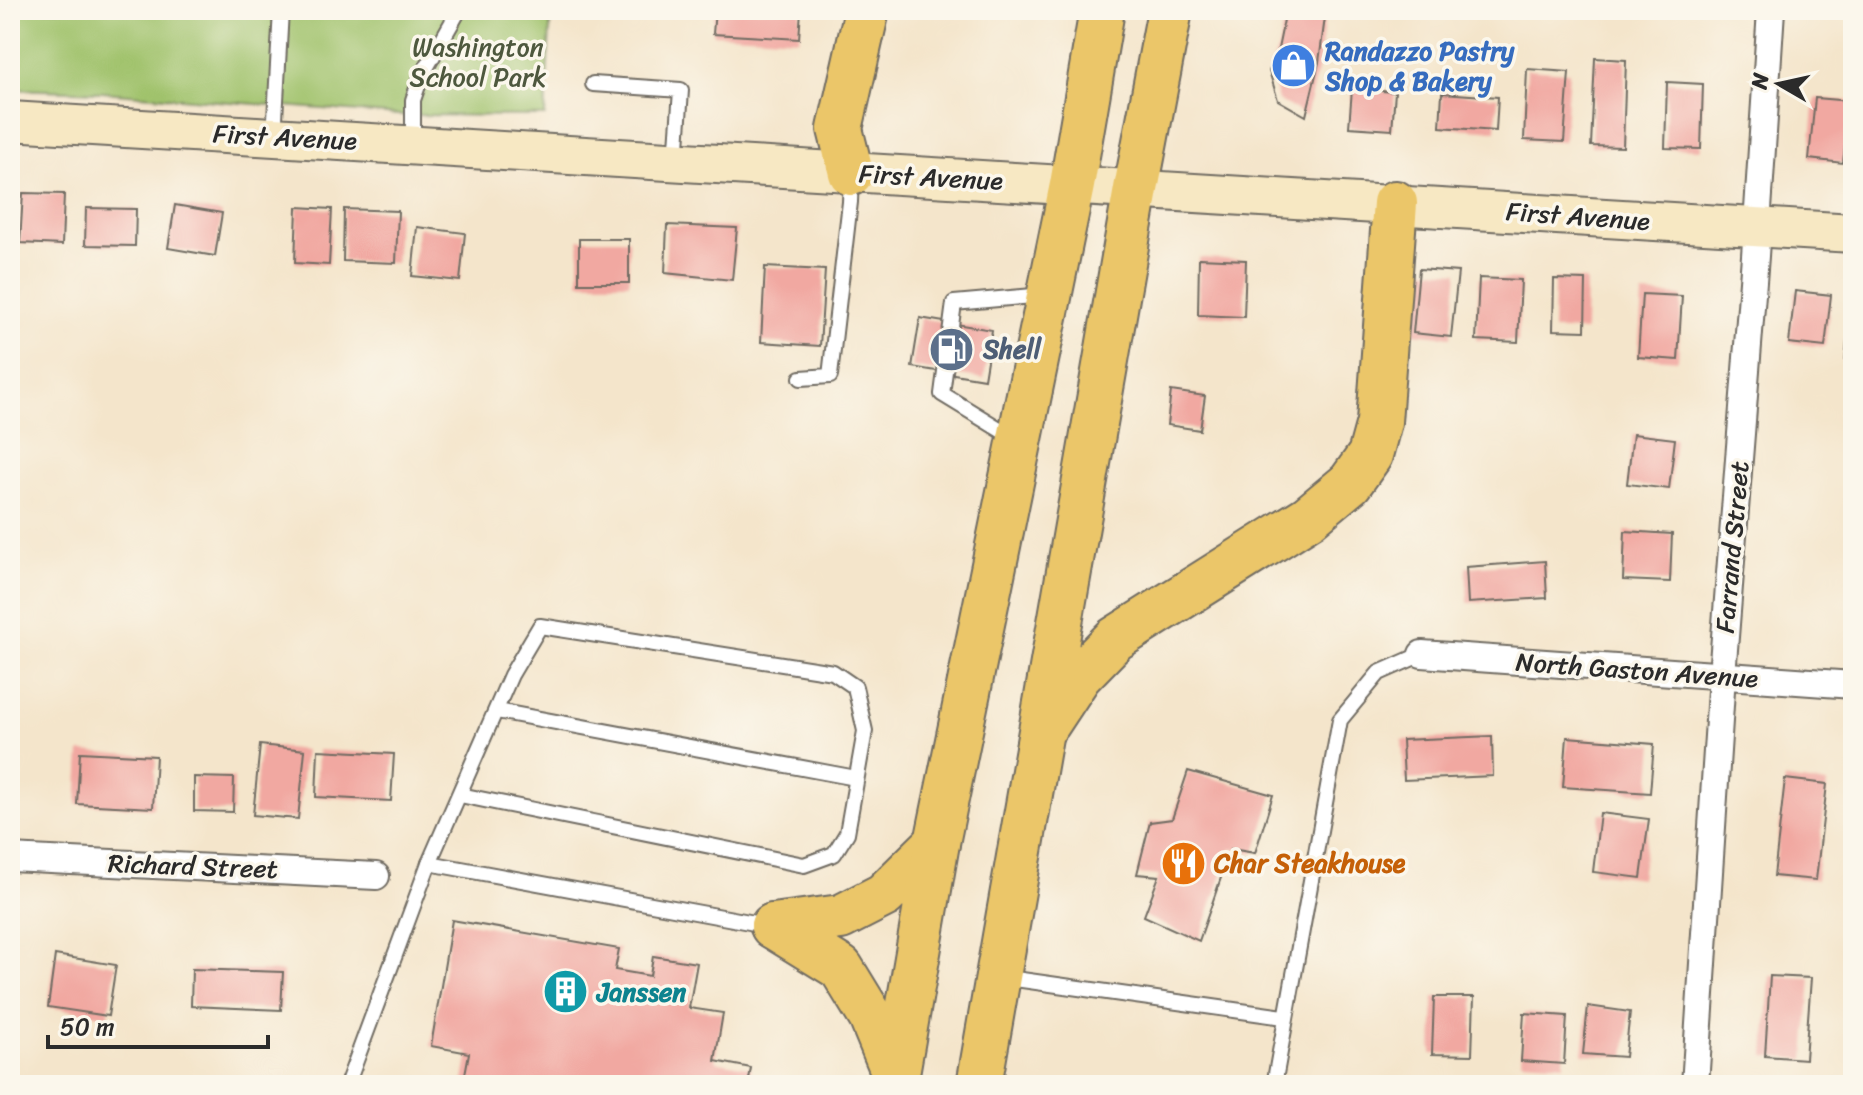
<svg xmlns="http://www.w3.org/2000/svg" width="1863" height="1095" font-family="Sriracha,sans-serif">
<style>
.green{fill:#a0c26c;stroke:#66764c;stroke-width:2}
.building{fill:#f1a8a1}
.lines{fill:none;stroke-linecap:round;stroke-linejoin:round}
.lane-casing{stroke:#716c63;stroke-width:18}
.street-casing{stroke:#716c63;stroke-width:30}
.secondary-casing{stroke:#716c63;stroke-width:42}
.highway-casing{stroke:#716c63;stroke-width:48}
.lane{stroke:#fff;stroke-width:14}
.street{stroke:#fff;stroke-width:26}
.secondary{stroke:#f7e8c3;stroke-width:38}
.highway{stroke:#ebc669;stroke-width:44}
.labels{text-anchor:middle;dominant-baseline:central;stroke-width:7;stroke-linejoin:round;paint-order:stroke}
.park-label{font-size:26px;fill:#4e583e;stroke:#fbf7ec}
.shop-label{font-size:26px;font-weight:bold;fill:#366cbe;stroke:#fbf7ec;text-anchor:start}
.street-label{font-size:26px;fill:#2b2b2b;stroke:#fbf7ec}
.service-label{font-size:26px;font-weight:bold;fill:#4e5e75;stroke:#fbf7ec;text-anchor:start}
.food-label{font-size:26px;font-weight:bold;fill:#c56008;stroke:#fbf7ec;text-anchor:start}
.culture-label{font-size:26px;font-weight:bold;fill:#0d838f;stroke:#fbf7ec;text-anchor:start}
</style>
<rect width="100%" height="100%" fill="#fbf7ec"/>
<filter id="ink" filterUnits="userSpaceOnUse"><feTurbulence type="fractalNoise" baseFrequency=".0125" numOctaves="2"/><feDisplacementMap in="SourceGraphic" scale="16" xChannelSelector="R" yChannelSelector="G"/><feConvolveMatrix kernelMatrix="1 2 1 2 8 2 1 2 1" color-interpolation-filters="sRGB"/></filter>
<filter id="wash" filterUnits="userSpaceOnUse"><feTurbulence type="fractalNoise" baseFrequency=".006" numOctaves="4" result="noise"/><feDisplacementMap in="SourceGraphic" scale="32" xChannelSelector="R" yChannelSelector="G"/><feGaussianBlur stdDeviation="1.8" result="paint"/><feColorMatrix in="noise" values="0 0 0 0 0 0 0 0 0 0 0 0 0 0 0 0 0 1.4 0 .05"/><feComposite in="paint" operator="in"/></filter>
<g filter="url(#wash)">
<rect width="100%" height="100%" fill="#f4e5cb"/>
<!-- green -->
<polygon class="green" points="10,10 551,10 545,116 399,115 102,92 10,89"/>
<g id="blocks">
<!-- building -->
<g class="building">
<polygon points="715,10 801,10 799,39 713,34"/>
<polygon points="1286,10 1326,10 1319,62 1306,116 1278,100 1269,71 1278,49"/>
<polygon points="1595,58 1626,60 1623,147 1591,146"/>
<polygon points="1527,69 1569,72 1564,142 1524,140"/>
<polygon points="1667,82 1703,84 1701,149 1665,148"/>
<polygon points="1352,89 1395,92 1392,130 1349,127"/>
<polygon points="1442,93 1498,97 1496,131 1440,127"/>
<polygon points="1815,98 1850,101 1843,163 1809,159"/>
<polygon points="23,193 64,194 62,245 20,243"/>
<polygon points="175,205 222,213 215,256 168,248"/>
<polygon points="297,207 332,209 329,265 295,263"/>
<polygon points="86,208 136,209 135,246 85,245"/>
<polygon points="344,209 398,211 396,263 343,261"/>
<polygon points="667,225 737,228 732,280 665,273"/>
<polygon points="417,227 465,233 460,281 412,276"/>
<rect x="579" y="239" width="50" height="44"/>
<polygon points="1199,258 1246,260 1244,317 1198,315"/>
<polygon points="765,267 825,270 820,346 761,342"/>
<polygon points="1419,269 1458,272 1451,337 1413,333"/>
<polygon points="1479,278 1521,280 1518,342 1476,340"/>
<polygon points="1554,279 1586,280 1585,331 1553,330"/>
<polygon points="1795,291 1831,295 1825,347 1789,343"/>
<polygon points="1642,294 1682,296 1678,360 1638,357"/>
<polygon points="1851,296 1853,296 1853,362 1845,362"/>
<polygon points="920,318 992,330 984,379 912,367"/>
<polygon points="1171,391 1205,396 1200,430 1167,425"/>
<polygon points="1633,434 1675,439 1669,489 1627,484"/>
<polygon points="1625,531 1672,534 1670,582 1623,580"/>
<polygon points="1545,561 1547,598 1468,603 1466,567"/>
<polygon points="1492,736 1493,776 1404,780 1402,740"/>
<polygon points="1567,737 1654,744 1650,793 1563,787"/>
<polygon points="260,745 305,750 298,819 253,815"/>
<polygon points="318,750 394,754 391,801 316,797"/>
<polygon points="80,752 156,756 153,808 77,804"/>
<polygon points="1188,771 1273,795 1255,853 1231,849 1199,941 1144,916 1159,876 1137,874 1150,822 1172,819"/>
<polygon points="194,777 234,778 233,812 194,811"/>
<polygon points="1785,779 1827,784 1816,880 1774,876"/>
<polygon points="1600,813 1649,819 1641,878 1593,872"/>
<polygon points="452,920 619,949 615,970 650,976 653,956 697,963 689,1008 723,1013 715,1061 751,1068 748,1085 463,1085 469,1053 431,1046"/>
<polygon points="55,955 116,965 108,1016 48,1007"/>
<polygon points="192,969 283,972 281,1010 191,1006"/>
<polygon points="1770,976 1811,978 1805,1059 1765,1056"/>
<polygon points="1434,997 1474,997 1472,1055 1432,1054"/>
<polygon points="1588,1006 1630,1012 1625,1057 1583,1054"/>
<polygon points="1524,1013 1567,1016 1564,1064 1521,1061"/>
</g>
</g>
</g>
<g filter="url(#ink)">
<use href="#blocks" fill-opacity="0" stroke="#716c63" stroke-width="2"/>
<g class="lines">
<defs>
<g id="lane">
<polyline points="593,84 681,90 676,161"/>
<polyline points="274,137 281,10"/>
<polyline points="413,145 413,100 421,77 459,10"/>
<polyline points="801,378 830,376 850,202 851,177"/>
<polyline points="1014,438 942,394 954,303 1045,295"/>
<polyline points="497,711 856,778"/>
<polyline points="429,863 771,926"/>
<polyline points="1001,977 1284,1017"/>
<polyline points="347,1085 429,863 511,675 540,626 833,672 855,687 865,731 847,833 834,854 804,865 460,795"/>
<polyline points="1274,1085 1340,720 1379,673 1422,654"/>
</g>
<g id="street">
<polyline points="1422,654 1853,685"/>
<polyline points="10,858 376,876"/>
<polyline points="1695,1085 1722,675 1755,256 1771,10"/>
</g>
<polyline id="secondary" points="10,121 1853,233"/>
<g id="highway">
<polyline points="851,173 840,129 867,10"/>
<polyline points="1048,723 1079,676 1115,639 1309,517 1350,483 1370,455 1379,422 1395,203"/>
<polyline points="773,926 841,968 871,1017 896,1078"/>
<polyline points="773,926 841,917 884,895 937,843"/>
<polyline points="895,1085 937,843 1072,185 1102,10"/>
<polyline points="979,1085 1136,189 1170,10"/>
</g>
</defs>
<!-- lane casing -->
<use href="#lane" class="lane-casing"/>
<!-- street casing -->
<use href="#street" class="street-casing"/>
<!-- secondary casing -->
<use href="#secondary" class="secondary-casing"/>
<!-- highway casing -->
<use href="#highway" class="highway-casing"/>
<!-- lane -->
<use href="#lane" class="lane"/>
<!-- street -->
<use href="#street" class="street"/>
<!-- secondary -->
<use href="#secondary" class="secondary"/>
<!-- highway -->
<use href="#highway" class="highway"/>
</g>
</g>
<!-- icons -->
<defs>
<symbol id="shop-disc" viewBox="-11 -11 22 22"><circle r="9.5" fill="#3f7fe0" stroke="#fbf7ec"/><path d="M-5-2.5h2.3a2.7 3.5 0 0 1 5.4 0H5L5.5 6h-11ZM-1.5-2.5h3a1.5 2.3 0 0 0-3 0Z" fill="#fff"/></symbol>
<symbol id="fuel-disc" viewBox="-11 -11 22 22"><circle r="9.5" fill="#5c6f8a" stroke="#fbf7ec"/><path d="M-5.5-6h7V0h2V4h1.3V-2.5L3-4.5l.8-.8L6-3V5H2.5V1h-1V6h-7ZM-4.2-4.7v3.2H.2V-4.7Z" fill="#fff"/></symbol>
<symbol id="restaurant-disc" viewBox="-11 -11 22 22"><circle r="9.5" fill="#e8710a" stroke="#fbf7ec"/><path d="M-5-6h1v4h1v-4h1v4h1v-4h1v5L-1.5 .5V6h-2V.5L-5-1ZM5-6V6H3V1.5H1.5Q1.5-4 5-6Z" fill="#fff"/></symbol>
<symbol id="building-disc" viewBox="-11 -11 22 22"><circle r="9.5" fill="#0f9aa8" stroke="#fbf7ec"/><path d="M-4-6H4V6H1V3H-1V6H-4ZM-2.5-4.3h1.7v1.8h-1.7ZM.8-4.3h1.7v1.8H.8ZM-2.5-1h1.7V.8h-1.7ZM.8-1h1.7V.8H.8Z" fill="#fff"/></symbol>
</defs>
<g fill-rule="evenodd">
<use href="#shop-disc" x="1268" y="40" width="51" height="51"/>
<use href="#fuel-disc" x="926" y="324" width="51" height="51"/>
<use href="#restaurant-disc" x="1158" y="838" width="51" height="51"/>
<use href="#building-disc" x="540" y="966" width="51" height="51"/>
</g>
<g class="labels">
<!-- park labels -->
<g class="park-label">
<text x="478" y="47">Washington<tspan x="478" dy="30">School Park</tspan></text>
</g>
<!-- shop labels -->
<g class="shop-label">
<text x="1325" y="51">Randazzo Pastry<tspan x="1325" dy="30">Shop &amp; Bakery</tspan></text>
</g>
<!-- street labels -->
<g class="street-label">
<text transform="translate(285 137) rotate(3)">First Avenue</text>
<text transform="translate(931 177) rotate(3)">First Avenue</text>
<text transform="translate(1578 216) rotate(4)">First Avenue</text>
<text transform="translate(1732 547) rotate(-85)">Farrand Street</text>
<text transform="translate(1637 670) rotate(4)">North Gaston Avenue</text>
<text transform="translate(193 866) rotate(2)">Richard Street</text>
</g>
<!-- service labels -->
<g class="service-label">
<text x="983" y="349">Shell</text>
</g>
<!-- food labels -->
<g class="food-label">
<text x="1214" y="863">Char Steakhouse</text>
</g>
<!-- culture labels -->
<g class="culture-label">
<text x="597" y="992">Janssen</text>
</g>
</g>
<!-- margin -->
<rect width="1863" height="1095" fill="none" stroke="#fbf7ec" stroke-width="40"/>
<!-- north arrow -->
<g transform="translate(1779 84) rotate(279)" stroke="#fbf7ec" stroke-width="6" paint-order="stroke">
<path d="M0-6L14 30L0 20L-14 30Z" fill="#2b2b2b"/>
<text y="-12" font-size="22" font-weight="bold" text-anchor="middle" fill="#2b2b2b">N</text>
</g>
<!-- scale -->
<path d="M48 1035v12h220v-12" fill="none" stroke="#2b2b2b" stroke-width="4"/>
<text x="60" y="1035" font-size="24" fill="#2b2b2b" stroke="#fbf7ec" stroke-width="6" paint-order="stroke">50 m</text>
</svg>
